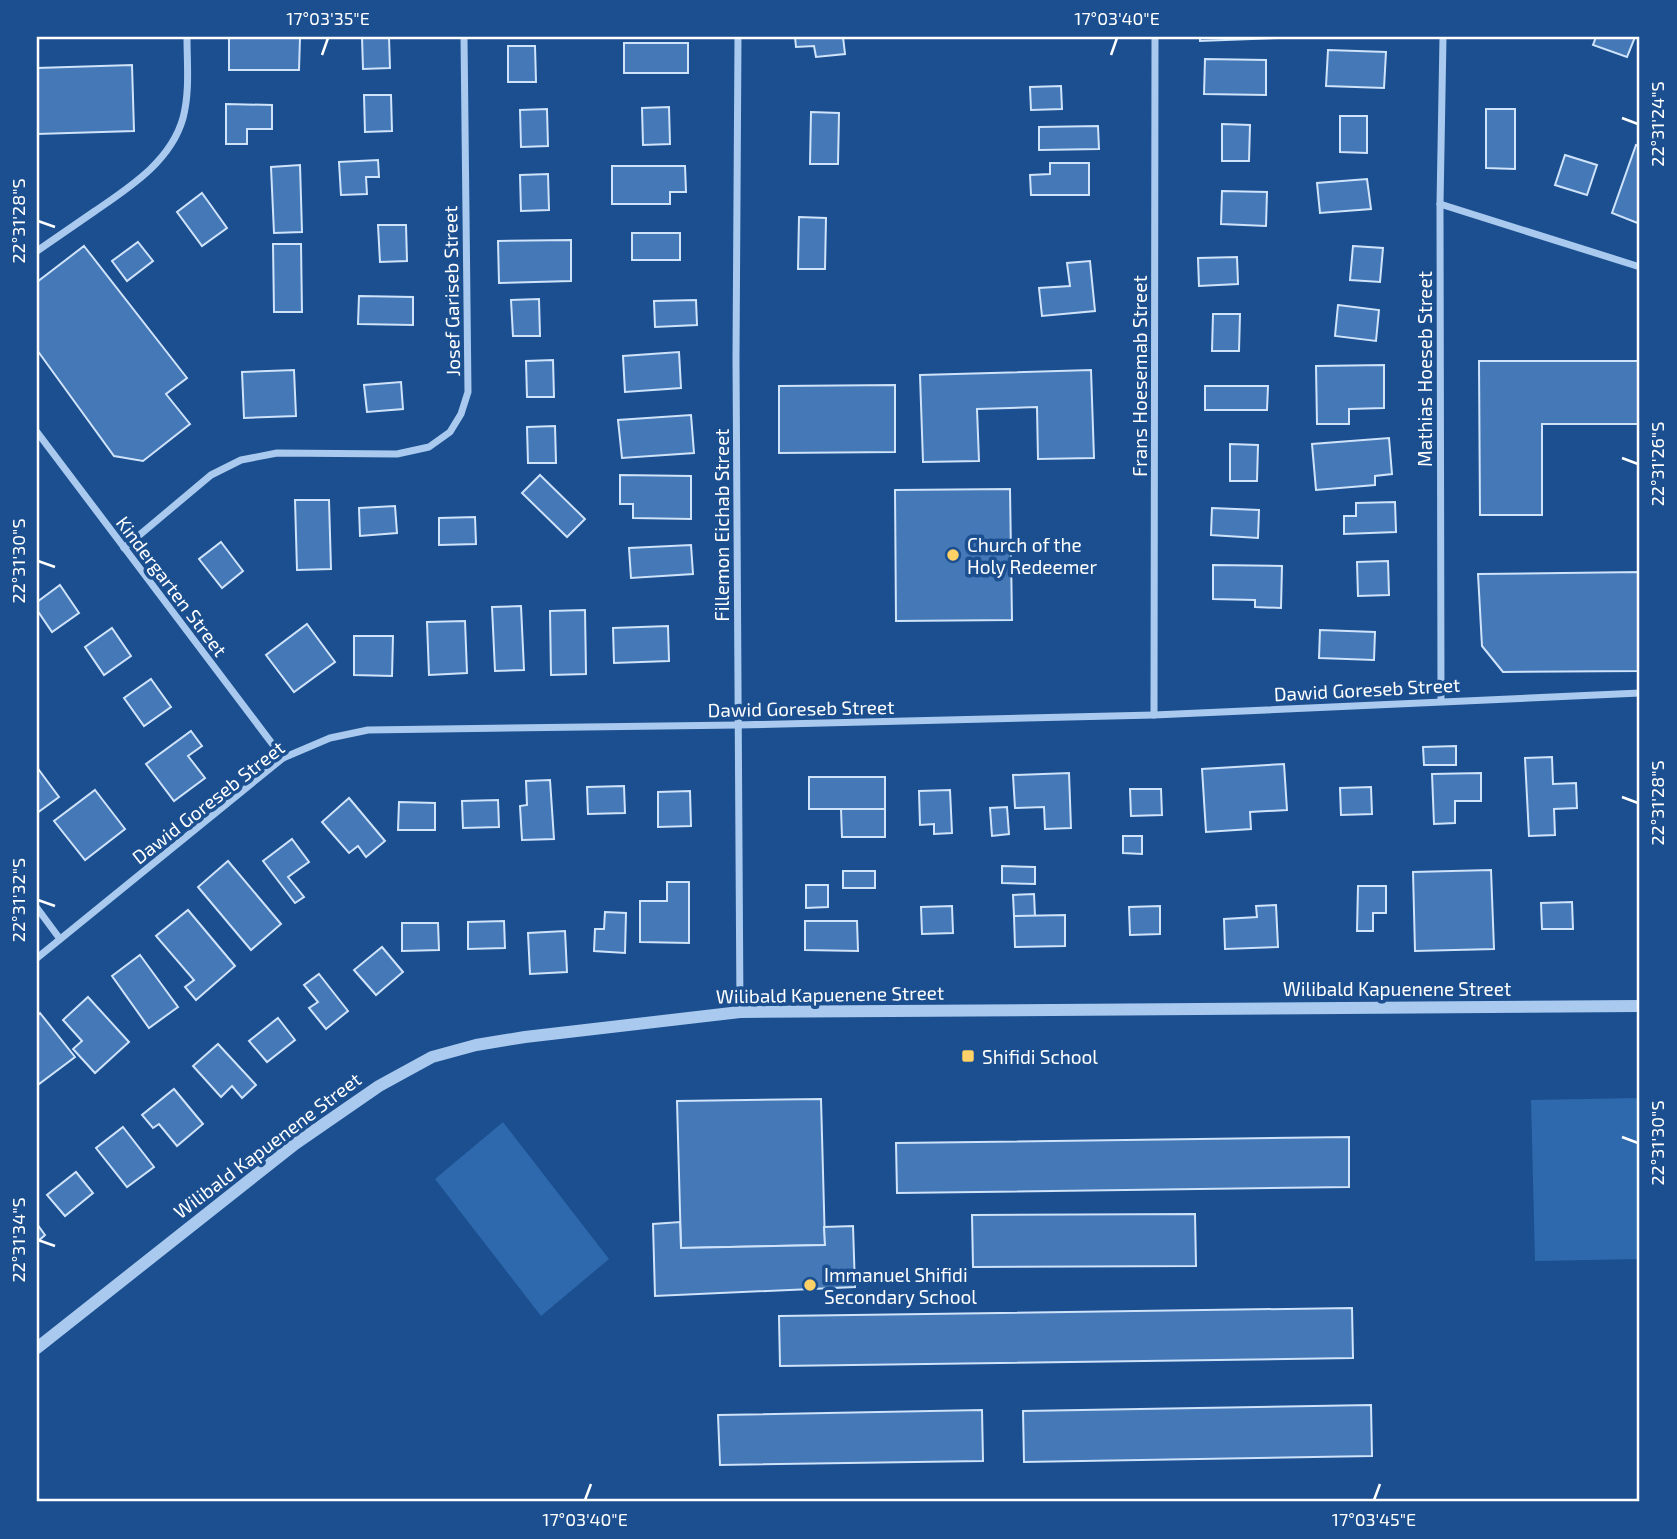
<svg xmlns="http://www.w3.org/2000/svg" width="1677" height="1539" font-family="'Exo 2',sans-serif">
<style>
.green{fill:#2e69ad}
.building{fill:#4478b7;stroke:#cfe3fa;stroke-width:2}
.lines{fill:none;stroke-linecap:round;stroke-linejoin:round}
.minor{stroke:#a9c9ee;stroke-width:7}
.tertiary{stroke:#a9c9ee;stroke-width:12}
.ticks{fill:none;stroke:#fff;stroke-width:2.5}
.poi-dot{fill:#ffd166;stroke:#1b4f8f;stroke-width:2.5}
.labels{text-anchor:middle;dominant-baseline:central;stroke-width:7;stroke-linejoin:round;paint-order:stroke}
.street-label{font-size:19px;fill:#fff;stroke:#1b4f8f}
.poi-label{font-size:19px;fill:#fff;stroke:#1b4f8f;text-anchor:start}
.neatline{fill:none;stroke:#fff;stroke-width:2.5}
.ticks-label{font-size:18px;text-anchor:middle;fill:#fff}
</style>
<rect width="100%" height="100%" fill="#1b4f8f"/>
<!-- green -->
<g class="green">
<polygon points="1640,1098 1640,1259 1535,1261 1531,1100"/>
<polygon points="503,1122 609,1259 541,1316 435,1179"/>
</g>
<!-- building -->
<g class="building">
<polygon points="229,37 310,37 310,38 300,38 299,70 229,70"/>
<polygon points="362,37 389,37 390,68 363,69"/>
<polygon points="795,37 843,37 845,54 816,57 814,46 796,47"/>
<polygon points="1200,37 1278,37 1278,38 1200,41"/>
<polygon points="1596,37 1635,37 1627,57 1593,45"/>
<rect x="624" y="43" width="64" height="30"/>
<polygon points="508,46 535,46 536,82 508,82"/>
<polygon points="1328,50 1386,52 1384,88 1326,86"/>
<polygon points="1205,59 1266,60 1266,95 1204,94"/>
<polygon points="132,65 134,131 37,134 37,68"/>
<polygon points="1061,86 1062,109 1031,110 1030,87"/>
<polygon points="364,95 391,95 392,131 365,132"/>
<polygon points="226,104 272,105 272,129 247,129 247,144 226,144"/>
<polygon points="669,107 670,144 643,145 642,108"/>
<polygon points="547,109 548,146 521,147 520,110"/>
<polygon points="1486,109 1515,109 1515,169 1486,168"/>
<polygon points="811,112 839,113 838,164 810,164"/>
<polygon points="1340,116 1367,116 1367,153 1340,152"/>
<polygon points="1222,124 1250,125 1249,161 1222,161"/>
<polygon points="1098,126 1099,149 1039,150 1039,127"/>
<polygon points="1636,145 1640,146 1640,224 1612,213"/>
<polygon points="1565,155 1597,165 1587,195 1555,185"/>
<polygon points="378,160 379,177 366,177 367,194 341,195 339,162"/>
<polygon points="1050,163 1089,163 1089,195 1031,195 1030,175 1050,174"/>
<polygon points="300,165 302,232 274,233 271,167"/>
<polygon points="612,166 685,166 686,192 670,192 670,204 612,204"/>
<polygon points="548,174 549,210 521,211 520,175"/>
<polygon points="1367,179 1371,209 1320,213 1317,183"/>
<polygon points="1222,191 1267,192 1266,226 1221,224"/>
<polygon points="202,193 227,228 202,246 177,212"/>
<polygon points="799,217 826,218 825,269 798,269"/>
<polygon points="378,225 406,225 407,261 380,262"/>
<rect x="632" y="233" width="48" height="27"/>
<polygon points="571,240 571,281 499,283 498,241"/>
<polygon points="138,242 153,261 127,281 112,261"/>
<polygon points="273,244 301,244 302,312 274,312"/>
<polygon points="84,246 187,378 166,394 190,424 143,461 114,456 37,350 37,282"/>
<polygon points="1353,246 1383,248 1380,282 1350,280"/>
<polygon points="1237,257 1238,284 1199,286 1198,258"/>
<polygon points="1090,261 1095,311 1042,316 1039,288 1070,286 1067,263"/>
<polygon points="359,296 413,297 413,325 358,324"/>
<polygon points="539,299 540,336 513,336 511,300"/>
<polygon points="696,300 697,325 655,327 654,301"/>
<polygon points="1338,305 1379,310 1376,341 1335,336"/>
<polygon points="1213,314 1240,314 1239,351 1212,351"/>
<polygon points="679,352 681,388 625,392 623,356"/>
<polygon points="553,360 554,397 527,397 526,361"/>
<polygon points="1479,361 1640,361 1640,424 1542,424 1542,515 1480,515"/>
<polygon points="1384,365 1384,408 1349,409 1349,424 1317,424 1316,366"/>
<polygon points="294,370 296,416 244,418 242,372"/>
<polygon points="1091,370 1094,458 1038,459 1037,407 977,409 979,461 923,462 920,375"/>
<polygon points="401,382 403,409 367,412 364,385"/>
<polygon points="895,385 895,452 779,453 779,386"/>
<polygon points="1205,386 1268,386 1267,410 1205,410"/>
<polygon points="691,415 694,453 622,458 618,420"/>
<polygon points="555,426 556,463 528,463 527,427"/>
<polygon points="1389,438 1392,474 1375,476 1375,485 1316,490 1312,444"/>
<polygon points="1230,444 1258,445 1257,481 1230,481"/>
<polygon points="540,475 585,519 567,537 522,493"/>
<polygon points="620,475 691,476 691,519 633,518 633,504 620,504"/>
<polygon points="1010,489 1012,620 896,621 895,490"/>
<polygon points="295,500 329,500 331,569 297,570"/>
<polygon points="1395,502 1396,532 1344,534 1344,516 1356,516 1356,503"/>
<polygon points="395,506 397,533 360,536 359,508"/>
<polygon points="1212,508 1259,510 1258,538 1211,535"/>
<polygon points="475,517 476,544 439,545 439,518"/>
<polygon points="221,542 243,571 222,588 199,559"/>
<polygon points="691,545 693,574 631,578 629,548"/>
<polygon points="1388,561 1389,595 1358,596 1357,562"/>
<polygon points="1213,565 1282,566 1281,608 1255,607 1255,600 1213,599"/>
<polygon points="1640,572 1640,671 1503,672 1482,646 1478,574"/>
<polygon points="60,585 79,613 52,632 37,610 37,602"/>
<polygon points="521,606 524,670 495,671 492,607"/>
<polygon points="585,610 586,674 551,675 550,611"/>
<polygon points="465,621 467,673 429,675 427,622"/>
<polygon points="307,624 335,662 294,692 266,655"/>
<polygon points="668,626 669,661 614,663 613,628"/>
<polygon points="112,628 131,656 104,675 85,647"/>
<polygon points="1320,630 1375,632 1374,660 1319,658"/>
<polygon points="354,636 393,636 392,676 354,675"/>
<polygon points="151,679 171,707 144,726 124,698"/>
<polygon points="191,731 202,746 188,756 205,778 174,801 146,764"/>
<polygon points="1456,746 1456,765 1424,765 1423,747"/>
<polygon points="1552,757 1553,784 1576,783 1577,808 1554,809 1555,835 1529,836 1525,758"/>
<polygon points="1284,764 1287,810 1250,812 1251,829 1206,832 1202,769"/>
<polygon points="39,770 59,797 37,813 37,772"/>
<polygon points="1069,773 1071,828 1045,829 1044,807 1015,808 1013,775"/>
<polygon points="1481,773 1481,801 1455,801 1455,823 1434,824 1432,774"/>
<rect x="809" y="777" width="76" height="32"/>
<polygon points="550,780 554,839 522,840 520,806 527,805 526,781"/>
<polygon points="624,786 625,813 588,814 587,787"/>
<polygon points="1371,787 1372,814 1341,815 1340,788"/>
<polygon points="1130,789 1161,789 1162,815 1131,816"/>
<polygon points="95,790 125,829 85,860 54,821"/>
<polygon points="950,790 952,833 934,834 934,824 920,825 919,791"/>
<polygon points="690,791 691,826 658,827 658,792"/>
<polygon points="349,798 385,841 366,857 358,846 349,853 322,822"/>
<polygon points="498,800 499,827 463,828 462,801"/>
<polygon points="399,802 435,803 435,830 398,830"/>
<polygon points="1007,807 1009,834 992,836 990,808"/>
<polygon points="841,809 885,809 885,837 842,837"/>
<polygon points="1123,836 1142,836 1142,854 1123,853"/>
<polygon points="292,839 309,862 288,877 304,897 295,903 263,861"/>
<polygon points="228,861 281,924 251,950 198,887"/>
<polygon points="1002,866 1035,867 1035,884 1002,883"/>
<polygon points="1491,870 1494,949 1415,951 1413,872"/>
<rect x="843" y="871" width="32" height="17"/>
<polygon points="667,882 689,882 689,943 640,942 640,901 667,901"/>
<polygon points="806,885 828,885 828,907 806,908"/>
<polygon points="1358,886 1386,886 1386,913 1373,913 1373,931 1357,931"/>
<polygon points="1034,894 1035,916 1014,916 1013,895"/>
<polygon points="1572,902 1573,929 1542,929 1541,903"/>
<polygon points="1276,905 1278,947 1225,949 1224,919 1257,917 1256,906"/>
<polygon points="952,906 953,933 922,934 921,907"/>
<polygon points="1160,906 1160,934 1130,935 1129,907"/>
<polygon points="188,910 235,966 196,1000 185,987 194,980 156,936"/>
<polygon points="605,912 626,913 625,953 594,951 595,929 604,929"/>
<polygon points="1065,915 1065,946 1015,947 1014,916"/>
<polygon points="504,921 505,948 468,949 468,922"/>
<polygon points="805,921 857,921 858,951 805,950"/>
<polygon points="402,923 438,923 439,950 402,951"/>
<polygon points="565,931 567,972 530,974 528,933"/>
<polygon points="382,947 403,972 376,995 354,970"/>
<polygon points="140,955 178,1007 149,1028 112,976"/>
<polygon points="319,974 348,1011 326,1029 309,1008 318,1002 304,985"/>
<polygon points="88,997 129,1042 95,1073 73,1049 82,1041 63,1020"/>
<polygon points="40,1013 75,1057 39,1084 37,1081 37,1016"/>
<polygon points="278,1018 295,1040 267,1062 249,1041"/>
<polygon points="218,1044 256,1085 242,1098 232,1086 221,1097 193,1066"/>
<polygon points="174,1089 203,1124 177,1146 159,1124 153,1128 142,1115"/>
<polygon points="821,1099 825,1245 681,1248 677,1101"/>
<polygon points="123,1127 154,1167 127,1187 96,1148"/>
<polygon points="1349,1137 1349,1187 897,1193 896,1143"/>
<polygon points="76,1172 93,1193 65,1216 47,1195"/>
<polygon points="1195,1214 1196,1266 973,1267 972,1215"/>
<polygon points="680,1222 681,1248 825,1245 824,1227 853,1226 855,1287 655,1296 653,1224"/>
<polygon points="37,1224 45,1235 37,1242"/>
<polygon points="1352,1308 1353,1358 780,1366 779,1316"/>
<polygon points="1371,1405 1372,1456 1024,1462 1023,1411"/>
<polygon points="982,1410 983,1461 720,1465 718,1415"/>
</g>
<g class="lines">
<!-- minor -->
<g class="minor">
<polyline points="738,37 736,359 740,1012"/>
<polyline points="1440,204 1640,267"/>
<path d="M 37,251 C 56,238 76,224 95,211 C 130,187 171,161 183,118 C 190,91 187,64 187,37"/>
<polyline points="37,432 283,758"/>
<polyline points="124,548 211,475 241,460 277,453 397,454 429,447 450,432 461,414 468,392 464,37"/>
<polyline points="1441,701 1440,204 1443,37"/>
<polyline points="1154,715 1155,37"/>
<polyline points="37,908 60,939"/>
<polyline points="37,958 283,758 330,738 368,730 738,725 1154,715 1640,693"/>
</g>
<!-- tertiary -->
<polyline class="tertiary" points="37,1348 295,1144 379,1086 432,1057 476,1045 525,1037 740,1012 1640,1006"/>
</g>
<!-- ticks -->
<path class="ticks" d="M 322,55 L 328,38M 1111,55 L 1117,38M 1622,118 L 1638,124M 38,221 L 55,227M 1622,458 L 1638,464M 38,561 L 55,567M 1622,797 L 1638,803M 38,900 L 55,906M 1622,1137 L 1638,1143M 38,1240 L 55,1246M 585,1500 L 591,1484M 1374,1500 L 1380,1484"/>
<!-- markers -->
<g class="poi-dot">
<circle cx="953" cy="555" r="7"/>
<rect x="961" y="1049" width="14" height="14" rx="3.5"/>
<circle cx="810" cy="1285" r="7"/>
</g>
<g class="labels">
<!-- street labels -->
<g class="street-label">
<text transform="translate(451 291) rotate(-91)">Josef Gariseb Street</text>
<text transform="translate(1424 369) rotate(-90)">Mathias Hoeseb Street</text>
<text transform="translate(1139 376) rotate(-90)">Frans Hoesemab Street</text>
<text transform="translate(721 525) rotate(-90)">Fillemon Eichab Street</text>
<text transform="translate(172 586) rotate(53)">Kindergarten Street</text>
<text transform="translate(1367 689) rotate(-3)">Dawid Goreseb Street</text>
<text transform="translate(801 708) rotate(-1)">Dawid Goreseb Street</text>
<text transform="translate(208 802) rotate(-38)">Dawid Goreseb Street</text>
<text x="1397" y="988">Wilibald Kapuenene Street</text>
<text transform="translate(830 994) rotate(-1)">Wilibald Kapuenene Street</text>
<text transform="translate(267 1145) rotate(-37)">Wilibald Kapuenene Street</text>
</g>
<!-- poi labels -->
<g class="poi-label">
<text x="967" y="544">Church of the<tspan x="967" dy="22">Holy Redeemer</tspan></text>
<text x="982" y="1056">Shifidi School</text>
<text x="824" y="1274">Immanuel Shifidi<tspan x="824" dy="22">Secondary School</tspan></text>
</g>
</g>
<!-- border -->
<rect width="1677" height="1539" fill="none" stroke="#1b4f8f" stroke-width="77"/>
<rect x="38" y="38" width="1600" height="1462" class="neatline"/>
<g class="ticks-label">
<text x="328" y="25">17°03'35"E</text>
<text x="1117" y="25">17°03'40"E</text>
<text transform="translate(1658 124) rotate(-90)" y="6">22°31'24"S</text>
<text transform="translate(19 221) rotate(-90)" y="6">22°31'28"S</text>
<text transform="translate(1658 464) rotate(-90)" y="6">22°31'26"S</text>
<text transform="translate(19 561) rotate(-90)" y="6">22°31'30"S</text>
<text transform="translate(1658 803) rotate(-90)" y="6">22°31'28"S</text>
<text transform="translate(19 900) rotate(-90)" y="6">22°31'32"S</text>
<text transform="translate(1658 1143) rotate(-90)" y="6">22°31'30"S</text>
<text transform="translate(19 1240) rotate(-90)" y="6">22°31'34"S</text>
<text x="585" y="1526">17°03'40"E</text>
<text x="1374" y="1526">17°03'45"E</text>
</g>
</svg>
